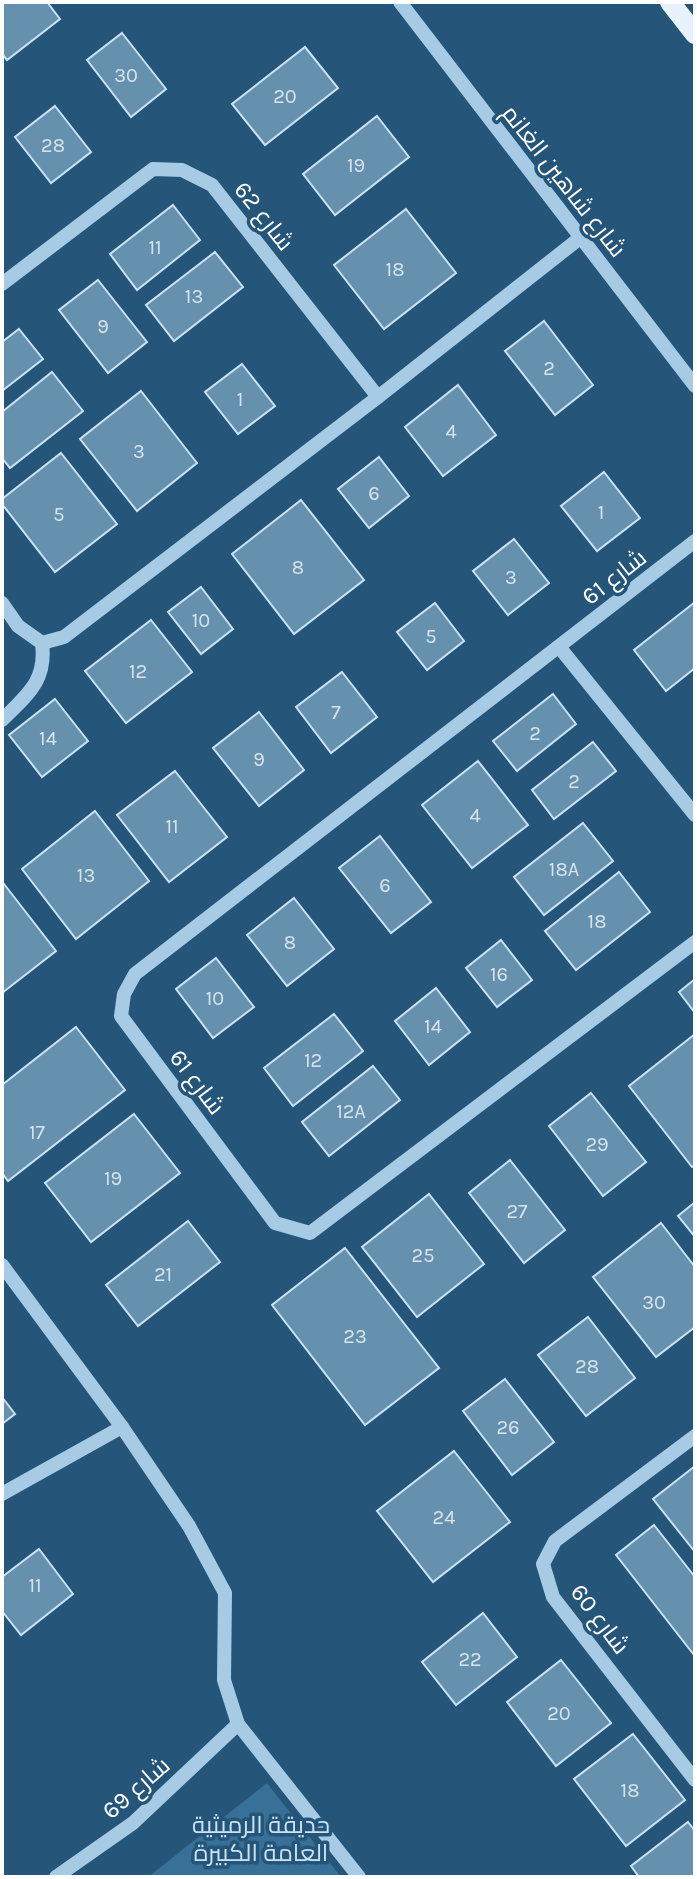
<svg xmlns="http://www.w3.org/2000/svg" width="697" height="1879" font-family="Karla,Cairo,sans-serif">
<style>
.green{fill:#387097}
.building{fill:#6591af;stroke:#cae2f3;stroke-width:2}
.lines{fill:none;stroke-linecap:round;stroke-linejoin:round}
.minor{stroke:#a7cbe4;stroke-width:14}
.major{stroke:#e7f2fc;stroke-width:20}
.labels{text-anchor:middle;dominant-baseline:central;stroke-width:7;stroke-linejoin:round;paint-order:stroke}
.number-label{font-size:20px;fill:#d8e4eb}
.street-label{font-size:24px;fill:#fff;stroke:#255679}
.park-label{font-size:24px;fill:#cae2f3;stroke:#255679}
</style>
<rect width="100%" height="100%" fill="#255679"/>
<!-- green -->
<polygon class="green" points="267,1783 341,1877 148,1877"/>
<!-- building -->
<g class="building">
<polygon points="2,2 47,2 60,19 7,60 2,54"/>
<polygon points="122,33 166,89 131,117 87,60"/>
<polygon points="305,47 338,88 265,145 232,104"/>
<polygon points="55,106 91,152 51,183 15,137"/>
<polygon points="377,116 409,157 335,215 303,174"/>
<polygon points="173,205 200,240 137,290 110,254"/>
<polygon points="406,209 456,273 384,329 334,265"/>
<polygon points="215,252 243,287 174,341 146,305"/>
<polygon points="98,280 147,342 108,373 59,310"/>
<polygon points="544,321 593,385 555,415 505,351"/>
<polygon points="19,329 43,359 2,391 2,342"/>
<polygon points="242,364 275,406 238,434 205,392"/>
<polygon points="52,372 83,411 10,468 2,458 2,412"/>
<polygon points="458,385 496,435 443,476 405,427"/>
<polygon points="141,391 197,463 137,511 80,439"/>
<polygon points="61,453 117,524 55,572 2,504 2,499"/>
<polygon points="379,457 409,496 369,528 338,489"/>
<polygon points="604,472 640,518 597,551 561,506"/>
<polygon points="301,500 364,580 294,634 232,554"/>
<polygon points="514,539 549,583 508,615 473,571"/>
<polygon points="201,587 233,629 201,654 168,612"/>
<polygon points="695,602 695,668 666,691 634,650"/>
<polygon points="435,603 464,641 427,670 397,632"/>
<polygon points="151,620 192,672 126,723 85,671"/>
<polygon points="342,672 377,717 331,753 296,707"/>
<polygon points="553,694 576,724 517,771 493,741"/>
<polygon points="55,699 88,741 42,777 9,735"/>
<polygon points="259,712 304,770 259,806 213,748"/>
<polygon points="593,742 616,771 554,819 532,790"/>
<polygon points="478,761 528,825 472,868 422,805"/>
<polygon points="175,771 227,837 169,882 117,815"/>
<polygon points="95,811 149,881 76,939 22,869"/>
<polygon points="583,823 613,861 544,915 514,877"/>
<polygon points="380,836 431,902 391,933 339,868"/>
<polygon points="619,872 650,912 576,970 545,931"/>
<polygon points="4,884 56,951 2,993 2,886"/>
<polygon points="294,898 334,949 287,986 247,935"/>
<polygon points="501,940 532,980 497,1007 466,968"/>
<polygon points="216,958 254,1007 213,1038 176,989"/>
<polygon points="695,979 695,1013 679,992"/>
<polygon points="436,988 470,1032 429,1065 395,1021"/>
<polygon points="334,1014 363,1051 293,1106 264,1068"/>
<polygon points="76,1027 125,1090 8,1181 2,1173 2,1085"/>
<polygon points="695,1034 695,1165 692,1167 629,1086"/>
<polygon points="373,1066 400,1100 329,1156 302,1122"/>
<polygon points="591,1093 646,1162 603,1196 549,1126"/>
<polygon points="134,1114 180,1173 91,1242 45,1183"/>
<polygon points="510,1160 565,1230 524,1263 469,1193"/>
<polygon points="429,1194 484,1264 417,1317 362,1247"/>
<polygon points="695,1202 695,1237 678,1216"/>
<polygon points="188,1221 220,1262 138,1326 106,1285"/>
<polygon points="661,1223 695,1267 695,1327 656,1357 593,1277"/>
<polygon points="345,1248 439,1368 365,1425 272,1305"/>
<polygon points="588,1317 635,1378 586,1416 538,1355"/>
<polygon points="505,1379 554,1442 512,1475 463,1411"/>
<polygon points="2,1397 15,1414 2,1424"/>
<polygon points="454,1451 510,1522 433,1582 377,1511"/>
<polygon points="695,1466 695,1552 653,1499"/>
<polygon points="654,1525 695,1577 694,1655 616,1555"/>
<polygon points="39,1549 73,1594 21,1635 2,1611 2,1577"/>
<polygon points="483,1613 517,1657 456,1705 422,1662"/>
<polygon points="561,1660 611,1723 556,1766 507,1702"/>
<polygon points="633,1734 685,1800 626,1846 574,1779"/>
<polygon points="688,1822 695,1831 695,1877 639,1877 631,1866"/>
</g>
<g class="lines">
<!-- minor -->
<g class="minor">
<polyline points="400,2 695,386"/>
<polyline points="2,284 153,169 182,170 212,185 378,397"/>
<polyline points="695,541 135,974 124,994 121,1016 275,1223 310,1233 695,942"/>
<polyline points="2,603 18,626 42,643 64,637 378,397 580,238"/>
<polyline points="560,648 695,815"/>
<path d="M 2,720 C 27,695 47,681 42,643"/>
<polyline points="2,1265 122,1427 189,1526 225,1593 224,1680 238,1724 359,1877"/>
<polyline points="695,1436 555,1541 543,1564 553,1597 695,1780"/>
<polyline points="2,1494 122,1427"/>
<polyline points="56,1877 133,1823 238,1724"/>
</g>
<!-- major -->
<polyline class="major" points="670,2 695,34"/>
</g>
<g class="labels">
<!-- number labels -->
<g class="number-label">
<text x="126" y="75">30</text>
<text x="285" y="96">20</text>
<text x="53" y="145">28</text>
<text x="356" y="165">19</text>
<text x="155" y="247">11</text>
<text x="395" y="269">18</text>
<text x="194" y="296">13</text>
<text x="103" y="326">9</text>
<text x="549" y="368">2</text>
<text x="240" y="399">1</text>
<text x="451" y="431">4</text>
<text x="139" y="451">3</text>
<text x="374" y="493">6</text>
<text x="601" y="512">1</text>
<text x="59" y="514">5</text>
<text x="298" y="567">8</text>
<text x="511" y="577">3</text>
<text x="201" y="620">10</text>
<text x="431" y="636">5</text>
<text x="138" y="671">12</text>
<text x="336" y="712">7</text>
<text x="535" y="733">2</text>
<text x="48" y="738">14</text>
<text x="259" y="759">9</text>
<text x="574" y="781">2</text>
<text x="475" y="815">4</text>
<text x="172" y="826">11</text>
<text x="564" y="869">18A</text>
<text x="86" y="875">13</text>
<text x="385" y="885">6</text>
<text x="597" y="921">18</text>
<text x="290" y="942">8</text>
<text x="499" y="974">16</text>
<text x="215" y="998">10</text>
<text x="433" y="1026">14</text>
<text x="313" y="1060">12</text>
<text x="351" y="1111">12A</text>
<text x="37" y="1132">17</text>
<text x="597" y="1144">29</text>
<text x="113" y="1178">19</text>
<text x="517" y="1211">27</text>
<text x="423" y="1255">25</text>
<text x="163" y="1274">21</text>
<text x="654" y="1302">30</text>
<text x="355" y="1336">23</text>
<text x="587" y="1366">28</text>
<text x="508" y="1427">26</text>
<text x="444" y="1517">24</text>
<text x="35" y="1585">11</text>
<text x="470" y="1659">22</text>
<text x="559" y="1713">20</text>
<text x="630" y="1790">18</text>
</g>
<!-- street labels -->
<g class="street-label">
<text transform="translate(564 181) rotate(52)">شارع شاهين الغانم</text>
<text transform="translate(264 216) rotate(52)">شارع 62</text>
<text transform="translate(614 577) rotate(-38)">شارع 61</text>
<text transform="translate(197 1082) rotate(53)">شارع 61</text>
<text transform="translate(600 1619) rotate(53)">شارع 60</text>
<text transform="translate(136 1788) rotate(-41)">شارع 69</text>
</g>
<!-- park labels -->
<g class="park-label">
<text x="261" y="1825">حديقة الرميثية<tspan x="261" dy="28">العامة الكبيرة</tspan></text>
</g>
</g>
<!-- border -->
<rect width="697" height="1879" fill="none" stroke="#ffffff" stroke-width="8"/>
</svg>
